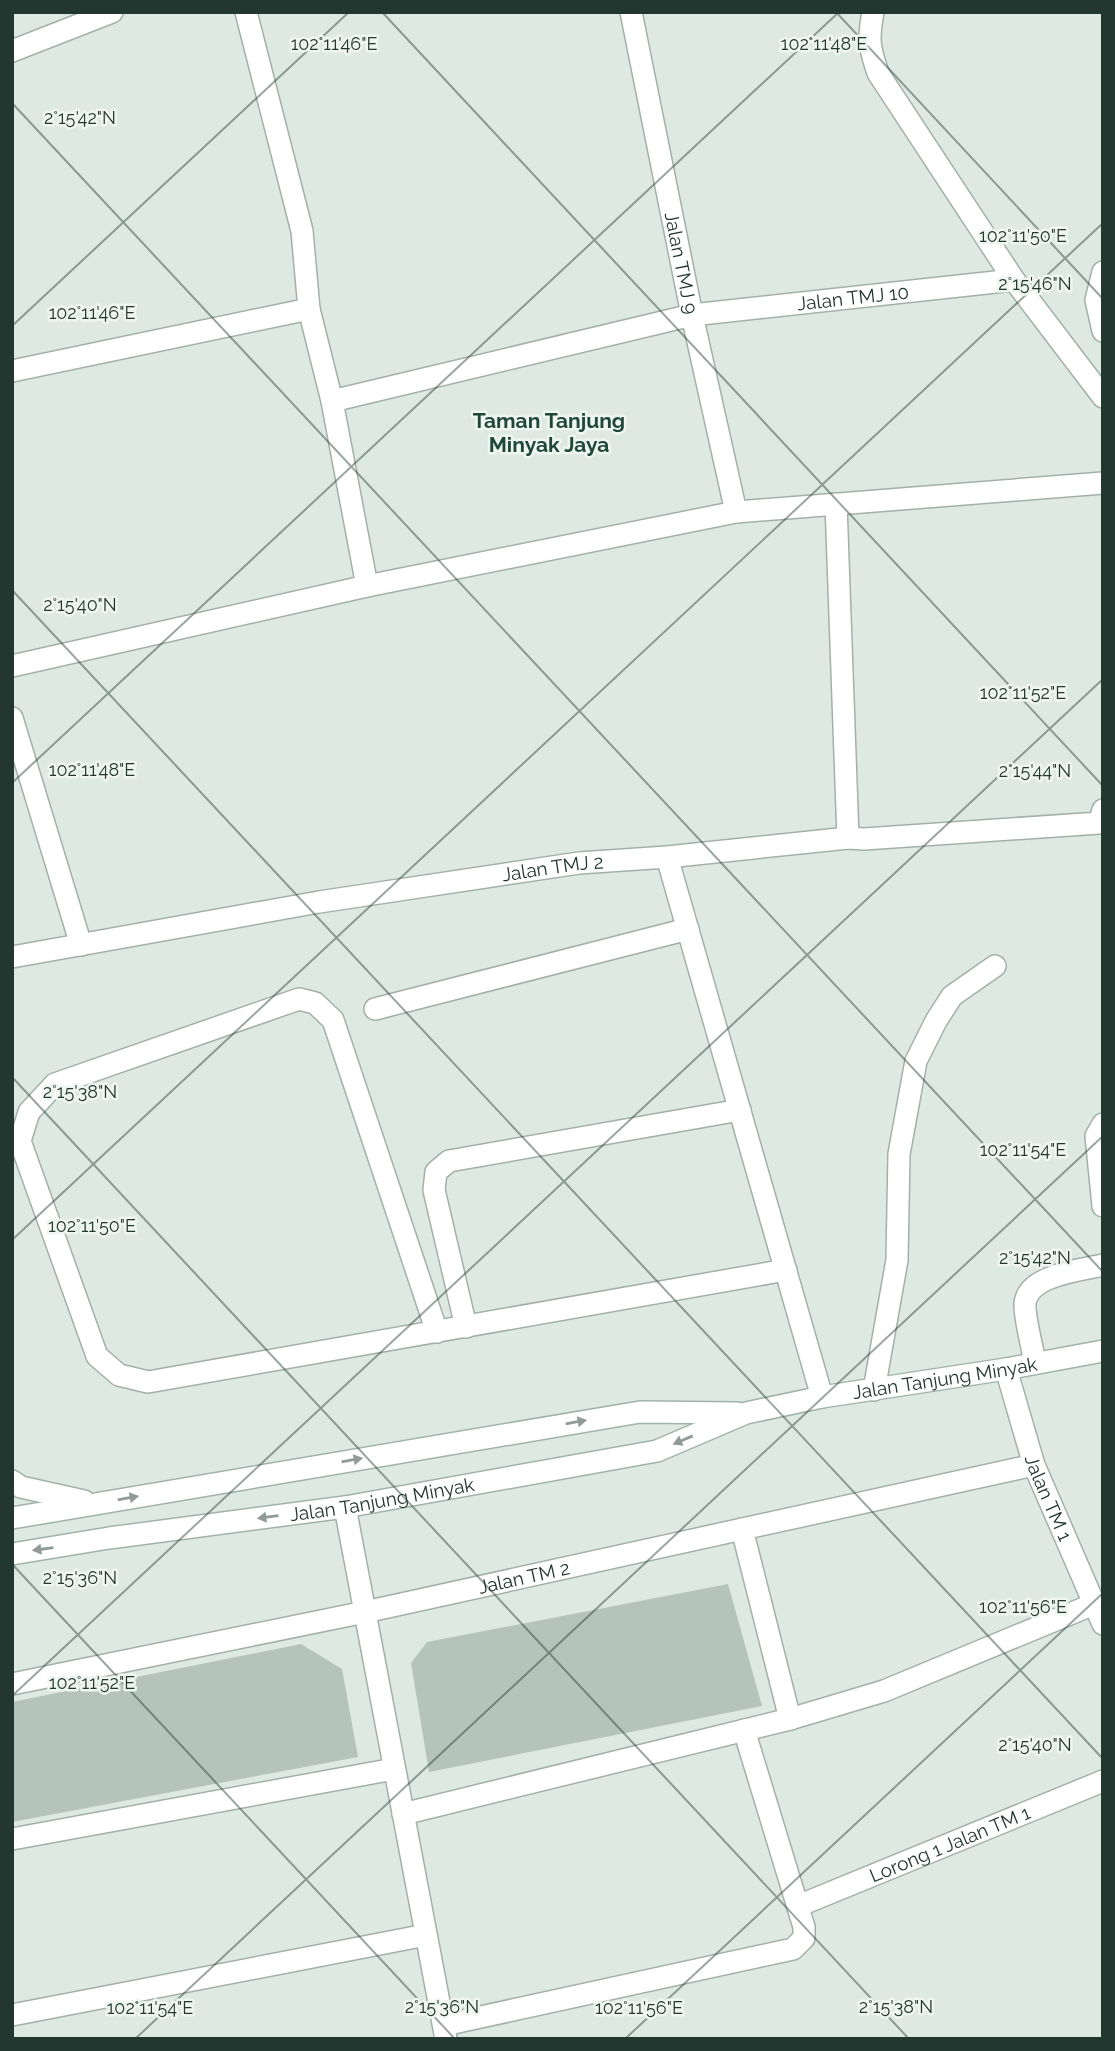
<svg xmlns="http://www.w3.org/2000/svg" width="1115" height="2051" font-family="Raleway,sans-serif">
<style>
.building{fill:#b5c3bd}
.lines{fill:none;stroke-linecap:round;stroke-linejoin:round}
.service-casing{stroke:#a3b0aa;stroke-width:24}
.minor-casing{stroke:#a3b0aa;stroke-width:24}
.secondary-casing{stroke:#a0b3ab;stroke-width:24}
.service{stroke:#fff;stroke-width:21}
.minor{stroke:#fff;stroke-width:21}
.secondary{stroke:#fff;stroke-width:21}
.oneway{fill:#909b98}
.ticks{fill:none;stroke:#223730;stroke-width:2;stroke-opacity:0.45}
.labels{text-anchor:middle;dominant-baseline:central;stroke-width:5;stroke-linejoin:round;paint-order:stroke}
.street-label{font-size:19px;fill:#223730;stroke:#eff6f2}
.neighbourhood-label{font-size:21px;font-weight:bold;fill:#20473b;stroke:#eff6f2}
.ticks-label{font-size:18px;text-anchor:middle;fill:#223730;stroke:#eff6f2;stroke-width:5;stroke-linejoin:round;paint-order:stroke}
</style>
<rect width="100%" height="100%" fill="#dfe9e4"/>
<!-- building -->
<g class="building">
<polygon points="728,1584 762,1706 429,1772 411,1663 427,1642"/>
<polygon points="301,1644 342,1669 358,1757 12,1822 12,1702"/>
</g>
<g class="lines">
<defs>
<g id="service">
<polyline points="12,718 81,945"/>
<polyline points="375,1009 688,929"/>
<polyline points="1103,1124 1096,1136 1103,1206"/>
<polyline points="466,1327 434,1190 436,1172 449,1161 740,1110"/>
<polyline points="437,1332 333,1020 315,1003 299,999 55,1084 29,1112 20,1141 97,1356 119,1375 148,1382 786,1270"/>
<path d="M 1035,1363 C 1033,1349 1024,1317 1025,1304 C 1027,1275 1081,1270 1103,1265"/>
<polyline points="874,1390 897,1260 899,1154 916,1061 936,1021 952,996 995,966"/>
<polyline points="742,1529 790,1719"/>
<polyline points="403,1814 790,1719 884,1691 1094,1604"/>
<polyline points="12,1839 394,1769"/>
<polyline points="444,2025 793,1949 804,1938 804,1927 744,1730"/>
</g>
<g id="minor">
<polyline points="246,12 302,231 309,309 332,401 367,586"/>
<path id="s1" d="M 631,12 L 692,315 L 736,512"/>
<path d="M 873,12 C 868,39 869,47 878,73 L 1014,280 L 1103,397"/>
<polyline points="12,51 112,12"/>
<polyline points="1103,272 1096,300 1103,331"/>
<polyline points="12,371 309,309"/>
<path id="s2" d="M 332,401 L 692,315 L 1014,280"/>
<polyline points="836,504 848,838"/>
<polyline points="12,666 367,586 736,512 1103,483"/>
<polyline points="667,857 822,1397"/>
<path id="s3" d="M 12,957 L 319,902 L 579,863 L 667,857 L 848,838 L 864,839 L 1099,823 L 1103,810"/>
<path id="s4" d="M 1006,1369 L 1034,1465 L 1103,1624"/>
<polyline points="345,1507 446,2039"/>
<path id="s5" d="M 12,1684 L 365,1612 L 1034,1465"/>
<path id="s6" d="M 798,1906 L 1103,1781"/>
<polyline points="12,2015 426,1935"/>
</g>
<g id="secondary">
<polyline points="12,1481 21,1487 84,1501"/>
<polyline points="12,1518 640,1412 737,1413"/>
<path id="s7" d="M 12,1554 L 109,1538 L 345,1507 L 657,1451 L 746,1413 L 822,1397 L 1006,1369 L 1103,1351"/>
</g>
</defs>
<!-- service casing -->
<use href="#service" class="service-casing"/>
<!-- minor casing -->
<use href="#minor" class="minor-casing"/>
<!-- secondary casing -->
<use href="#secondary" class="secondary-casing"/>
<!-- service -->
<use href="#service" class="service"/>
<!-- minor -->
<use href="#minor" class="minor"/>
<!-- secondary -->
<use href="#secondary" class="secondary"/>
</g>
<!-- one-way arrows -->
<defs><path id="oneway-solid" d="M-6-.8H1V-3.2L6.5 0L1 3.2V.8H-6Z" transform="scale(1.75)"/></defs>
<g class="oneway">
<use href="#oneway-solid" transform="translate(576 1422) rotate(-10)"/>
<use href="#oneway-solid" transform="translate(683 1440) rotate(157)"/>
<use href="#oneway-solid" transform="translate(352 1460) rotate(-10)"/>
<use href="#oneway-solid" transform="translate(128 1498) rotate(-10)"/>
<use href="#oneway-solid" transform="translate(268 1517) rotate(173)"/>
<use href="#oneway-solid" transform="translate(43 1549) rotate(172)"/>
</g>
<!-- ticks -->
<path class="ticks" d="M 382,12 L 1103,786M 836,12 L 1103,299M 12,103 L 1103,1272M 12,326 L 349,12M 12,590 L 1103,1759M 12,783 L 839,12M 12,1077 L 909,2039M 12,1240 L 1103,223M 12,1564 L 455,2039M 12,1696 L 1103,679M 135,2039 L 1103,1136M 625,2039 L 1103,1593"/>
<g class="labels">
<!-- street labels -->
<g class="street-label">
<text stroke="none"><textPath href="#s1" startOffset="256">Jalan TMJ 9</textPath></text>
<text stroke="none"><textPath href="#s2" startOffset="532">Jalan TMJ 10</textPath></text>
<text stroke="none"><textPath href="#s3" startOffset="548">Jalan TMJ 2</textPath></text>
<text stroke="none"><textPath href="#s7" startOffset="952">Jalan Tanjung Minyak</textPath></text>
<text stroke="none"><textPath href="#s4" startOffset="136">Jalan TM 1</textPath></text>
<text stroke="none"><textPath href="#s7" startOffset="374">Jalan Tanjung Minyak</textPath></text>
<text stroke="none"><textPath href="#s5" startOffset="523">Jalan TM 2</textPath></text>
<text stroke="none"><textPath href="#s6" startOffset="164">Lorong 1 Jalan TM 1</textPath></text>
</g>
<!-- neighbourhood labels -->
<g class="neighbourhood-label">
<text x="549" y="420">Taman Tanjung<tspan x="549" dy="24">Minyak Jaya</tspan></text>
</g>
</g>
<g class="ticks-label">
<text x="334" y="50">102°11'46"E</text>
<text x="824" y="50">102°11'48"E</text>
<text x="80" y="124">2°15'42"N</text>
<text x="1023" y="242">102°11'50"E</text>
<text x="1035" y="290">2°15'46"N</text>
<text x="92" y="319">102°11'46"E</text>
<text x="80" y="611">2°15'40"N</text>
<text x="1023" y="699">102°11'52"E</text>
<text x="92" y="776">102°11'48"E</text>
<text x="1035" y="777">2°15'44"N</text>
<text x="80" y="1098">2°15'38"N</text>
<text x="1023" y="1156">102°11'54"E</text>
<text x="92" y="1232">102°11'50"E</text>
<text x="1035" y="1264">2°15'42"N</text>
<text x="80" y="1584">2°15'36"N</text>
<text x="1023" y="1613">102°11'56"E</text>
<text x="92" y="1689">102°11'52"E</text>
<text x="1035" y="1751">2°15'40"N</text>
<text x="442" y="2013">2°15'36"N</text>
<text x="896" y="2013">2°15'38"N</text>
<text x="150" y="2014">102°11'54"E</text>
<text x="639" y="2014">102°11'56"E</text>
</g>
<!-- border -->
<rect width="1115" height="2051" fill="none" stroke="#223730" stroke-width="28"/>
</svg>
